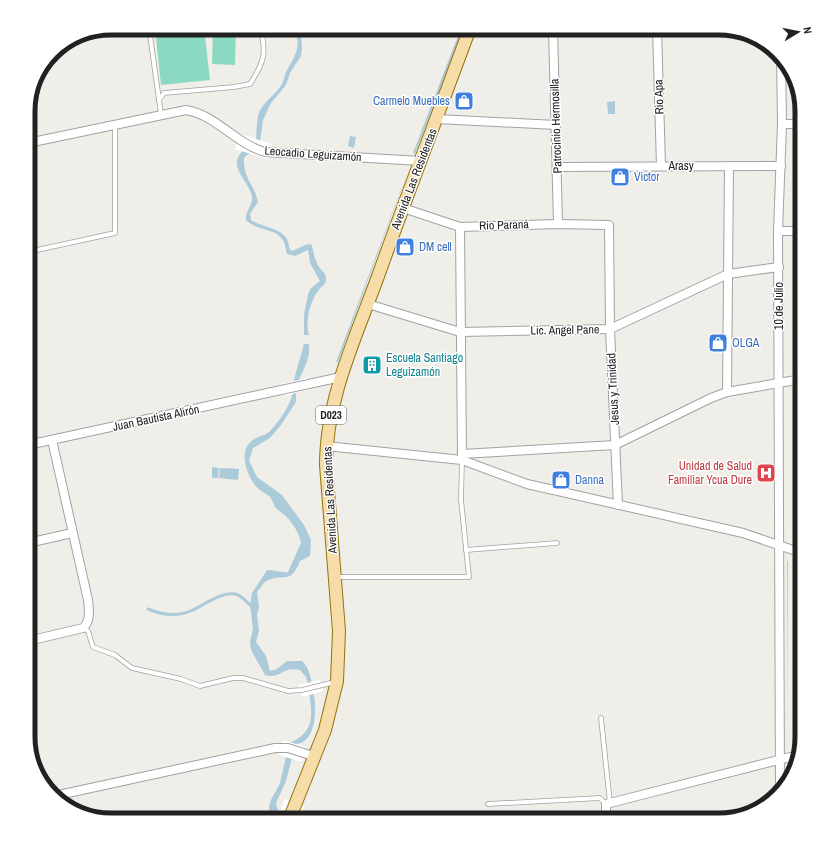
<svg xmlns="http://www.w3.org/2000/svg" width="830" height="848" font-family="'Archivo Narrow',sans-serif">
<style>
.pitch{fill:#8cd9c3}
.water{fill:#accbda}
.pier{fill:#fff}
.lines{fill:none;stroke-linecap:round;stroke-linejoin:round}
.stream{stroke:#accbda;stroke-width:3}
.service-casing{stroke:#a2a2a2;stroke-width:5.5}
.minor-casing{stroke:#a2a2a2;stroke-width:10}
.primary-casing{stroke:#92730b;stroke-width:14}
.service{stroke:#fff;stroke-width:4}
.minor{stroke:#fff;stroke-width:8}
.primary{stroke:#f5dca8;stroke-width:12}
.labels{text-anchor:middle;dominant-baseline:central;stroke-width:3;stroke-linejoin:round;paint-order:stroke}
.shield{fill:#fff;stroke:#646464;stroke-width:1}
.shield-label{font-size:11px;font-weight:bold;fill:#212121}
.street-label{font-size:12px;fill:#212121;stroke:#fff}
.shop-label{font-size:12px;fill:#366cbe;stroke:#fff;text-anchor:start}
.culture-label{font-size:12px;fill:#0d838f;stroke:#fff;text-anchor:start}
.health-label{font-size:12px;fill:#be3a42;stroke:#fff;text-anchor:end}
.rim{fill:none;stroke:#212121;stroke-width:5}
</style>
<rect width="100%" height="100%" fill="#f0eee8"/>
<!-- pitch -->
<g class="pitch">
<polygon points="155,28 204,28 210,80 161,85"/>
<polygon points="213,28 236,28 235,65 212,64"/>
</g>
<!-- water -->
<g class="water">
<path d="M 291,28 L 297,28 L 301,34 L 302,49 L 301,56 L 290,73 L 286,85 L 271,103 L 263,120 L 260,142 L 256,141 C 257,130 256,120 260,110 C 266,100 276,94 282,84 C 284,80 284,76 286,72 C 294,57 305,44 291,28 Z"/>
<polygon points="461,28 463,28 415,154 413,153"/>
<polygon points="615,101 615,114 608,114 607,102"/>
<polygon points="350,136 356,137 354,148 348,146"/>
<path d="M 245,149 L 250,152 L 244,158 C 243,179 254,183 258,202 L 250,214 L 251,220 C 263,228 290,228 289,248 L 292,251 L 305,245 L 311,244 C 314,251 314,259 318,265 C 320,270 326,272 326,278 C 327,285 321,286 318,291 C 310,302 305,321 309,335 L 304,335 L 304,314 L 308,295 L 310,289 L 320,281 L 310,263 L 308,250 L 295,256 L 287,254 C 285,249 286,244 282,239 C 275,228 256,231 246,220 C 245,211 253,205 252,197 C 250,181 224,166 245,149 Z"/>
<polygon points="409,168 338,362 336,362"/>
<path d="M 304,344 L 309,344 C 311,358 303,370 298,382 L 293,383 Z"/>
<path d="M 293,392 L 296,392 L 296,402 L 281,425 L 270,438 L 253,448 L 249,460 L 257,477 L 282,495 L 304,525 L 311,540 L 310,556 L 300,561 C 290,587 282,571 265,582 C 262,585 260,589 257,592 L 259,607 L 257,615 L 259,631 L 256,642 L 266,656 L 270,671 L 277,669 L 287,661 L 302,661 C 309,667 310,676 312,684 L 308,685 L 306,677 L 300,670 C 281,666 281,680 265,675 L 251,650 L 250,642 L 253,629 L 250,605 L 252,593 L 267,570 C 274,570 281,573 288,572 L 301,543 C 298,528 288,517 277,509 C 273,506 273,499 269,496 C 263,492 259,490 255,485 C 246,473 238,450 253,440 C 258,436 264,436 269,432 C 279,422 290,406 293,392 Z"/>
<polygon points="212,467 219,468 218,478 212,478"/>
<polygon points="220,468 239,469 238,480 219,478"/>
<polygon points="787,561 788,561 787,749"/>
<path d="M 309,692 L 313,692 C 318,709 316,751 289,743 C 314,733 313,717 309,692 Z"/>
<path d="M 287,754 L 292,758 L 286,781 L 276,803 L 279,816 L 277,820 L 273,820 C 262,804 277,794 280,782 C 283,772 284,763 287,754 Z"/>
</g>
<!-- pier -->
<g class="pier">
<polygon points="240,134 272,144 267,159 235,149"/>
<polygon points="307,378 310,389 285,396 282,384"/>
<polygon points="320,680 323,691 302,697 299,685"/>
<polygon points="283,740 306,747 302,762 279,755"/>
<polygon points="285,799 304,807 299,820 276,820"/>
</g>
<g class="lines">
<!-- stream -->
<path class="stream" d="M 148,609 C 162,615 178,617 193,610 C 204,605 225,589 238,595 C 243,597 248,604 253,607"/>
<defs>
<g id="service">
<polyline points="149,28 161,114"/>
<path d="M 159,100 L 164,93 L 234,87 L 250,84 C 265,61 266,54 261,28"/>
<polyline points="28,252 115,233 115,124"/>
<polyline points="466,550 557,543"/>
<polyline points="337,577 469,577 461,500 462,460"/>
<polyline points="83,628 88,631 93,647 115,655 132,668 181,679 200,686 233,678 243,678 288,691 302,690 335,682"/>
<polyline points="601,718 610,803"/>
<polyline points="488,804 600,798 606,804"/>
</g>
<g id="minor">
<polyline points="553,28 558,224"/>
<polyline points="657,28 661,166"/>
<polyline points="437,119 556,125"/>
<polyline points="782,124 802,124"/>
<path d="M 28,143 L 186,110 C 216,115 236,144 265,152 L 421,161"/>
<polyline points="558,167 781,166"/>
<polyline points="403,208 460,227 558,224 609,225 610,329 618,505"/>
<polyline points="460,227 462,458"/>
<polyline points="778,231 802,231"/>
<polyline points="368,304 460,332 610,329 728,274 779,267"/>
<polyline points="727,392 729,166"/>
<polyline points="28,445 341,377"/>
<polyline points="326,446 462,460 527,484 743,533 802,553"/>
<polyline points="462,454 615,445 711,398 727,392 802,379"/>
<polyline points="28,543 72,533"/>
<path d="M 28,641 L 83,628 C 91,621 89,609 88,600 L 52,440"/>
<polyline points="780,792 778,231 782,124 781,56"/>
<polyline points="54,796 275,748 288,748 316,757"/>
<polyline points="606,820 606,804 798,755"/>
</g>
<path id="primary" d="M 289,820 L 325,730 L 337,681 L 339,631 L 326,465 C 326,400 355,339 377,279 C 407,195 439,112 470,28"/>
</defs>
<!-- service casing -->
<use href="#service" class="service-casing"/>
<!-- minor casing -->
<use href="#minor" class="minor-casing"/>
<!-- primary casing -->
<use href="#primary" class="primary-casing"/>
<!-- service -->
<use href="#service" class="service"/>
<!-- minor -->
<use href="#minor" class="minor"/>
<!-- primary -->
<use href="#primary" class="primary"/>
</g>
<!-- icons -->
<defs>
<symbol id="shop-square" viewBox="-11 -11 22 22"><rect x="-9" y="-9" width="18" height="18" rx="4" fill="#3f7fe0" stroke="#fff"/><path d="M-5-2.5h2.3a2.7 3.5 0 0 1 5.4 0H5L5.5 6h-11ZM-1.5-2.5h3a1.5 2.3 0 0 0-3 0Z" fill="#fff"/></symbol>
<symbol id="building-square" viewBox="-11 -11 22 22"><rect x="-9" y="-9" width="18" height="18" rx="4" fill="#0f9aa8" stroke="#fff"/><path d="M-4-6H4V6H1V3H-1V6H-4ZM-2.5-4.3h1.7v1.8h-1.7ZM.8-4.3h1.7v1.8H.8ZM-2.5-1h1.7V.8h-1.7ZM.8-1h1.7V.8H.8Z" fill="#fff"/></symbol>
<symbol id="hospital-square" viewBox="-11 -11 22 22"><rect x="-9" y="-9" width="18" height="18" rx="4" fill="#e0444e" stroke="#fff"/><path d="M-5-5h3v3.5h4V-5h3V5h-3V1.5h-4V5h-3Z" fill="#fff"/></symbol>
</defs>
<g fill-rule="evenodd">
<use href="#shop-square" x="453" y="90" width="22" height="22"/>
<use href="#shop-square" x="609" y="166" width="22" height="22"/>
<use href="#shop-square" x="394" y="236" width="22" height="22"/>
<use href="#shop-square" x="707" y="332" width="22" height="22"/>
<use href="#building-square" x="361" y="354" width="22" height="22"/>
<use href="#hospital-square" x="755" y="462" width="22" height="22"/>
<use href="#shop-square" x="550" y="469" width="22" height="22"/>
</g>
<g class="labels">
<!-- shield labels -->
<rect class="shield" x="316" y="406" width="30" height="18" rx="3"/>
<g class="shield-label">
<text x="331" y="415">D023</text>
</g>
<!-- street labels -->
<g class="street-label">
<text transform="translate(659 97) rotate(-92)">Rio Apa</text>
<text transform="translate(556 126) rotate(-92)">Patrocinio Hermosilla</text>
<text transform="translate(313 154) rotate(4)">Leocadio Leguizamón</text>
<text x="681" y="166">Arasy</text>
<text transform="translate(414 179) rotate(-69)">Avenida Las Residentas</text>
<text transform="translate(504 225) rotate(-2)">Rio Paraná</text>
<text transform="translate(779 306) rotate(-90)">10 de Julio</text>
<text transform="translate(565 330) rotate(-1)">Lic. Angel Pane</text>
<text transform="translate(613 389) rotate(-93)">Jesus y Trinidad</text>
<text transform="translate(156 418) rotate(-12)">Juan Bautista Alirón</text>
<text transform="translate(330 500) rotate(-93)">Avenida Las Residentas</text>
</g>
<!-- shop labels -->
<g class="shop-label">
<text x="450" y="101" text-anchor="end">Carmelo Muebles</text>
<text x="634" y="177">Victor</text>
<text x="419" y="247">DM cell</text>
<text x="732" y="343">OLGA</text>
<text x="575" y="480">Danna</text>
</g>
<!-- culture labels -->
<g class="culture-label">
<text x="386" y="358">Escuela Santiago<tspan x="386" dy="14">Leguizamón</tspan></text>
</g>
<!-- health labels -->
<g class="health-label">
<text x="752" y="466">Unidad de Salud<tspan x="752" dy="14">Familiar Ycua Dure</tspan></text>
</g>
</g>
<!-- crop -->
<path d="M0 0H830V848H0ZM111 35H719A76 76 0 0 1 795 111V737A76 76 0 0 1 719 813H111A76 76 0 0 1 35 737V111A76 76 0 0 1 111 35Z" fill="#fff" fill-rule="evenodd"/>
<path class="rim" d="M111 35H719A76 76 0 0 1 795 111V737A76 76 0 0 1 719 813H111A76 76 0 0 1 35 737V111A76 76 0 0 1 111 35Z"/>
<!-- north arrow -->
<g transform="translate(798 32) rotate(80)" stroke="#ffffff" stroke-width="3" paint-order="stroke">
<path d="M0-3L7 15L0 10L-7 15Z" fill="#212121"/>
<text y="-6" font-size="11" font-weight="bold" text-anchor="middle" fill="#212121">N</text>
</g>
</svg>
